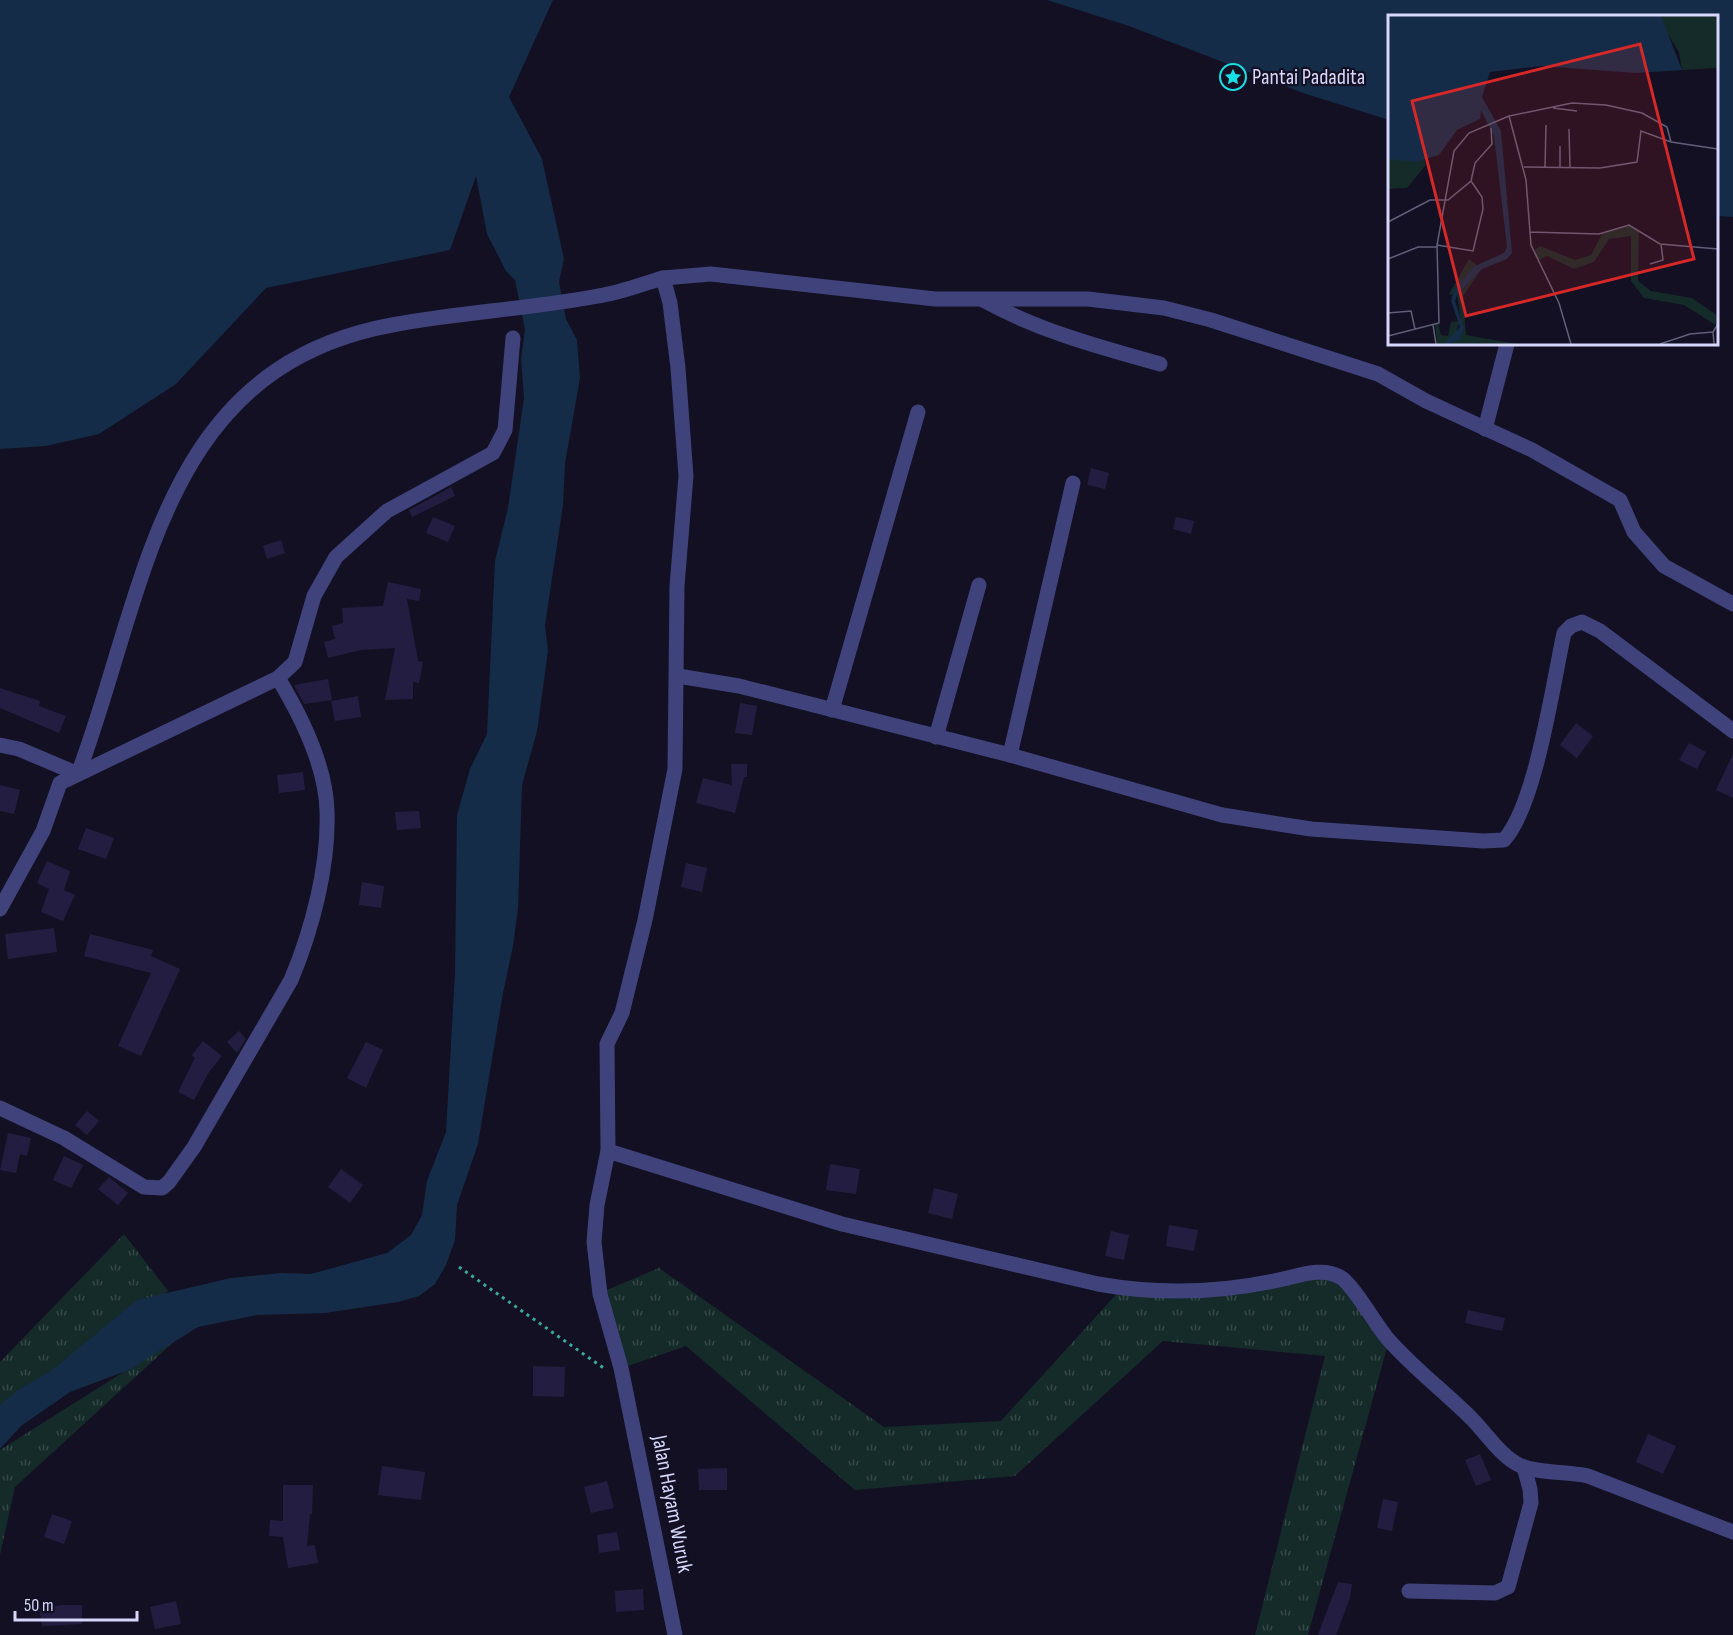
<svg xmlns="http://www.w3.org/2000/svg" width="1733" height="1635" font-family="'Sofia Sans Condensed',sans-serif">
<style>
.grass{fill:url(#grass-tufts)}
.water{fill:#152c48}
.building{fill:#231e41}
.lines{fill:none;stroke-linecap:round;stroke-linejoin:round}
.path{stroke:#3ba99b;stroke-width:3;stroke-dasharray:3 4.5;stroke-linecap:butt}
.minor{stroke:#40427c;stroke-width:15}
.labels{text-anchor:middle;dominant-baseline:central;stroke-width:4.5;stroke-linejoin:round;paint-order:stroke}
.poi-label{font-size:22px;fill:#d7d6fb;stroke:#121022;text-anchor:start}
.street-label{font-size:22px;fill:#d7d6fb;stroke:#121022}
.inset-road{fill:none;stroke:#615f79;stroke-width:1.5}
.view{fill:#d62828;fill-opacity:0.15;stroke:#d62828;stroke-width:3}
.inset-edge{fill:none;stroke:#d7d6fb;stroke-width:3}
</style>
<defs>
<pattern id="grass-tufts" width="24" height="20" patternUnits="userSpaceOnUse" patternTransform="scale(1.5)"><rect width="24" height="20" fill="#142b29"/><path d="M3 7l-1-3M5 7V3M7 7l1-3M15 17l-1-3M17 17v-4M19 17l1-3" fill="none" stroke="#354949"/></pattern>
</defs>
<rect width="100%" height="100%" fill="#121022"/>
<!-- grass -->
<g class="grass">
<polygon points="124,1234 168,1291 0,1416 0,1362"/>
<path d="M 659,1268 L 884,1427 L 1001,1421 L 1122,1288 L 1322,1275 C 1352,1290 1368,1318 1388,1344 L 1308,1635 L 1255,1635 L 1325,1356 L 1163,1341 L 1015,1476 L 855,1490 L 686,1346 L 625,1367 L 602,1292 Z"/>
<polygon points="179,1337 15,1487 0,1555 0,1450"/>
</g>
<!-- water -->
<g class="water">
<polygon points="0,0 553,0 509,97 542,159 564,259 559,282 566,319 577,340 580,378 565,463 563,505 545,625 548,651 537,731 522,785 518,908 513,946 503,993 478,1144 457,1205 455,1240 446,1265 435,1284 419,1296 398,1302 325,1313 257,1315 198,1327 129,1370 70,1392 21,1426 0,1449 0,1405 18,1390 51,1371 137,1300 231,1278 280,1273 311,1274 387,1253 411,1235 422,1215 427,1181 446,1132 455,973 457,815 470,769 487,734 495,561 508,508 524,398 521,359 525,330 515,280 506,271 487,234 476,176 450,250 266,288 176,384 99,434 46,446 0,449"/>
<polygon points="1047,0 1733,0 1733,217 1717,216 1716,16 1390,16 1389,120 1303,93 1129,26"/>
</g>
<!-- building -->
<g class="building">
<polygon points="1091,468 1109,473 1105,489 1087,485"/>
<polygon points="451,487 455,496 412,517 409,510"/>
<polygon points="433,517 455,526 448,542 426,533"/>
<polygon points="1176,517 1194,521 1191,534 1173,529"/>
<polygon points="281,540 285,553 267,559 263,546"/>
<polygon points="388,582 421,589 419,601 407,599 418,661 423,662 419,683 413,682 413,699 385,700 395,648 361,650 328,658 324,642 335,639 332,626 343,623 342,608 383,606"/>
<polygon points="328,679 332,700 304,704 294,685"/>
<polygon points="0,688 40,701 39,706 66,716 59,733 0,708"/>
<polygon points="358,696 361,717 335,721 331,701"/>
<polygon points="740,703 757,706 752,735 735,733"/>
<polygon points="1576,723 1593,736 1577,758 1560,745"/>
<polygon points="1689,743 1706,752 1697,769 1679,760"/>
<polygon points="1733,754 1733,798 1716,790"/>
<polygon points="731,764 747,764 747,777 744,777 735,813 696,803 703,778 732,785"/>
<polygon points="303,772 305,790 279,793 277,775"/>
<polygon points="0,785 20,790 14,814 0,811"/>
<polygon points="419,811 421,828 397,830 395,812"/>
<polygon points="86,828 114,838 106,859 78,849"/>
<polygon points="47,861 70,871 64,890 75,895 63,921 41,912 49,889 37,883"/>
<polygon points="686,863 707,868 702,892 681,887"/>
<polygon points="362,882 384,886 381,908 359,905"/>
<polygon points="54,928 57,952 8,959 5,934"/>
<polygon points="90,934 153,950 151,956 180,969 141,1056 118,1046 151,973 84,956"/>
<polygon points="239,1031 246,1039 237,1053 227,1042"/>
<polygon points="203,1041 222,1056 209,1072 194,1100 178,1092 195,1058 192,1055"/>
<polygon points="366,1042 383,1050 366,1088 347,1078"/>
<polygon points="87,1111 99,1121 87,1135 75,1125"/>
<polygon points="8,1133 31,1138 27,1156 20,1154 16,1173 0,1170"/>
<polygon points="64,1156 83,1165 71,1188 53,1180"/>
<polygon points="830,1164 860,1169 856,1194 826,1190"/>
<polygon points="341,1169 363,1185 350,1203 328,1187"/>
<polygon points="109,1177 128,1193 118,1205 98,1189"/>
<polygon points="934,1188 958,1194 952,1219 928,1213"/>
<polygon points="1169,1225 1198,1230 1194,1251 1166,1246"/>
<polygon points="1111,1231 1129,1235 1124,1260 1105,1256"/>
<polygon points="1468,1310 1505,1318 1502,1331 1465,1323"/>
<polygon points="533,1366 565,1367 564,1397 533,1396"/>
<polygon points="1648,1434 1676,1446 1663,1474 1636,1462"/>
<polygon points="1480,1454 1491,1480 1476,1486 1465,1460"/>
<polygon points="382,1466 425,1472 421,1500 378,1495"/>
<polygon points="727,1468 727,1490 699,1490 698,1469"/>
<polygon points="607,1481 614,1508 591,1513 584,1487"/>
<polygon points="283,1485 313,1485 312,1514 310,1514 307,1546 315,1545 318,1563 288,1568 283,1537 269,1536 270,1520 283,1521"/>
<polygon points="1383,1499 1398,1502 1392,1531 1377,1528"/>
<polygon points="52,1514 72,1521 64,1544 44,1537"/>
<polygon points="617,1532 620,1550 599,1553 597,1535"/>
<polygon points="1338,1582 1352,1584 1350,1598 1336,1635 1318,1635"/>
<polygon points="643,1589 644,1610 616,1612 615,1591"/>
<polygon points="176,1601 181,1624 155,1629 150,1607"/>
<polygon points="62,1605 82,1605 82,1624 42,1626 39,1608"/>
</g>
<g class="lines">
<!-- path -->
<polyline class="path" points="459,1267 605,1369"/>
<!-- minor -->
<g class="minor">
<path d="M 983,300 C 1039,331 1099,347 1160,364"/>
<polyline points="1485,429 1507,344"/>
<path d="M 678,676 L 739,686 L 1010,755 L 1222,815 L 1311,829 L 1483,841 L 1504,840 C 1536,805 1553,683 1564,633 L 1571,626 L 1582,622 L 1600,631 L 1733,731"/>
<polyline points="832,710 918,412"/>
<polyline points="936,737 979,585"/>
<polyline points="0,745 19,749 78,774"/>
<polyline points="1010,755 1073,483"/>
<path d="M 78,774 C 147,591 158,368 392,325 C 460,312 530,309 598,296 C 620,293 642,284 663,278"/>
<polyline points="0,909 43,831 60,783 278,678 295,662 314,596 336,557 387,511 493,453 505,430 513,338"/>
<path d="M 0,1108 L 64,1138 L 144,1187 L 162,1188 L 169,1182 L 194,1147 L 291,980 C 312,930 329,866 327,811 C 326,766 301,716 278,678"/>
<path d="M 608,1151 L 842,1224 L 1098,1284 C 1160,1295 1222,1293 1283,1279 C 1301,1275 1323,1267 1340,1277 C 1352,1283 1376,1325 1387,1338 C 1413,1368 1444,1391 1472,1419 C 1487,1434 1501,1457 1521,1466 C 1541,1474 1567,1471 1588,1476 L 1733,1532"/>
<polyline points="1409,1591 1495,1593 1508,1587 1531,1503 1530,1489 1524,1467"/>
<polyline points="675,1635 621,1368 600,1294 594,1242 597,1205 608,1151 607,1044 622,1013 645,920 675,769 677,586 686,476 678,368 670,303 663,278 711,274 935,299 1088,299 1164,308 1211,320 1378,374 1426,401 1532,450 1620,500 1634,532 1664,566 1733,604"/>
</g>
</g>
<!-- icons -->
<defs>
<symbol id="sight-ring" viewBox="-11 -11 22 22"><circle r="9.5" fill="#121022" stroke="#18dee5" stroke-width="1.5"/><path d="M0-6L1.8-2.2L6-1.7L2.9 1.2L3.7 5.4L0 3.3L-3.7 5.4L-2.9 1.2L-6-1.7L-1.8-2.2Z" fill="#18dee5"/></symbol>
</defs>
<g fill-rule="evenodd">
<use href="#sight-ring" x="1218" y="62" width="30" height="30"/>
</g>
<g class="labels">
<!-- poi labels -->
<g class="poi-label">
<text x="1252" y="77">Pantai Padadita</text>
</g>
<!-- street labels -->
<g class="street-label">
<text transform="translate(672 1504) rotate(79)">Jalan Hayam Wuruk</text>
</g>
</g>
<!-- overview -->
<g transform="translate(1388 15)">
<rect width="330" height="330" fill="#121022"/>
<path d="M 273,1 L 330,1 L 330,53 L 294,55 L 291,37 L 274,10 ZM 0,143 L 36,143 L 38,150 L 19,173 L 0,174 ZM 240,210 L 251,217 L 250,266 L 263,276 L 304,283 L 330,301 L 330,319 L 329,311 L 296,290 L 256,283 L 243,266 L 243,221 L 221,224 L 206,247 L 186,254 L 159,241 L 151,245 L 146,236 L 152,231 L 187,245 L 203,240 L 214,219 ZM 81,244 L 89,250 L 64,280 L 61,279 ZM 92,256 L 75,281 L 78,320 L 129,329 L 63,329 L 74,313 L 69,280 ZM 72,306 L 67,320 L 57,329 L 49,329 L 47,308 L 50,308 L 53,320 L 60,321 L 63,307 Z" fill="#142b29"/>
<path d="M 0,1 L 273,1 L 294,55 L 247,58 L 154,51 L 102,57 L 94,82 L 113,116 L 124,238 L 119,244 L 94,254 L 69,280 L 67,286 L 76,313 L 72,324 L 61,329 L 56,329 L 72,312 L 63,286 L 66,276 L 85,252 L 116,238 L 119,232 L 106,121 L 93,95 L 92,104 L 69,115 L 51,140 L 27,147 L 0,144 Z" fill="#152c48"/>
<path class="inset-road" d="M 165,93 L 189,96M 181,114 L 182,152M 136,152 L 212,153 L 249,147 L 253,116 L 283,127 L 330,134M 157,152 L 158,110M 172,152 L 172,131M 0,207 L 42,185 L 60,185 L 83,166 L 87,148 L 104,129 L 103,113M 142,217 L 211,219 L 241,210 L 272,229 L 330,234M 49,230 L 85,236 L 95,194 L 94,182 L 83,166M 0,244 L 30,232 L 49,232M 262,249 L 275,245 L 273,229M 0,298 L 23,296 L 27,314M 45,310 L 48,329M 0,321 L 51,308 L 49,230 L 66,136 L 81,118 L 121,101M 183,329 L 171,288 L 143,230 L 138,165 L 121,101 L 184,88 L 218,90 L 254,98 L 279,112 L 283,127M 272,329 L 302,319 L 325,317M 326,329 L 325,317 L 330,309"/>
<path class="view" d="M 252,29 L 306,244 L 78,301 L 24,86 Z"/>
<rect width="330" height="330" class="inset-edge"/>
</g>
<!-- scale -->
<path d="M15 1611v9h122v-9" fill="none" stroke="#d7d6fb" stroke-width="3"/>
<text x="24" y="1611" font-size="18" fill="#d7d6fb" stroke="#121022" stroke-width="4.5" paint-order="stroke">50 m</text>
</svg>
